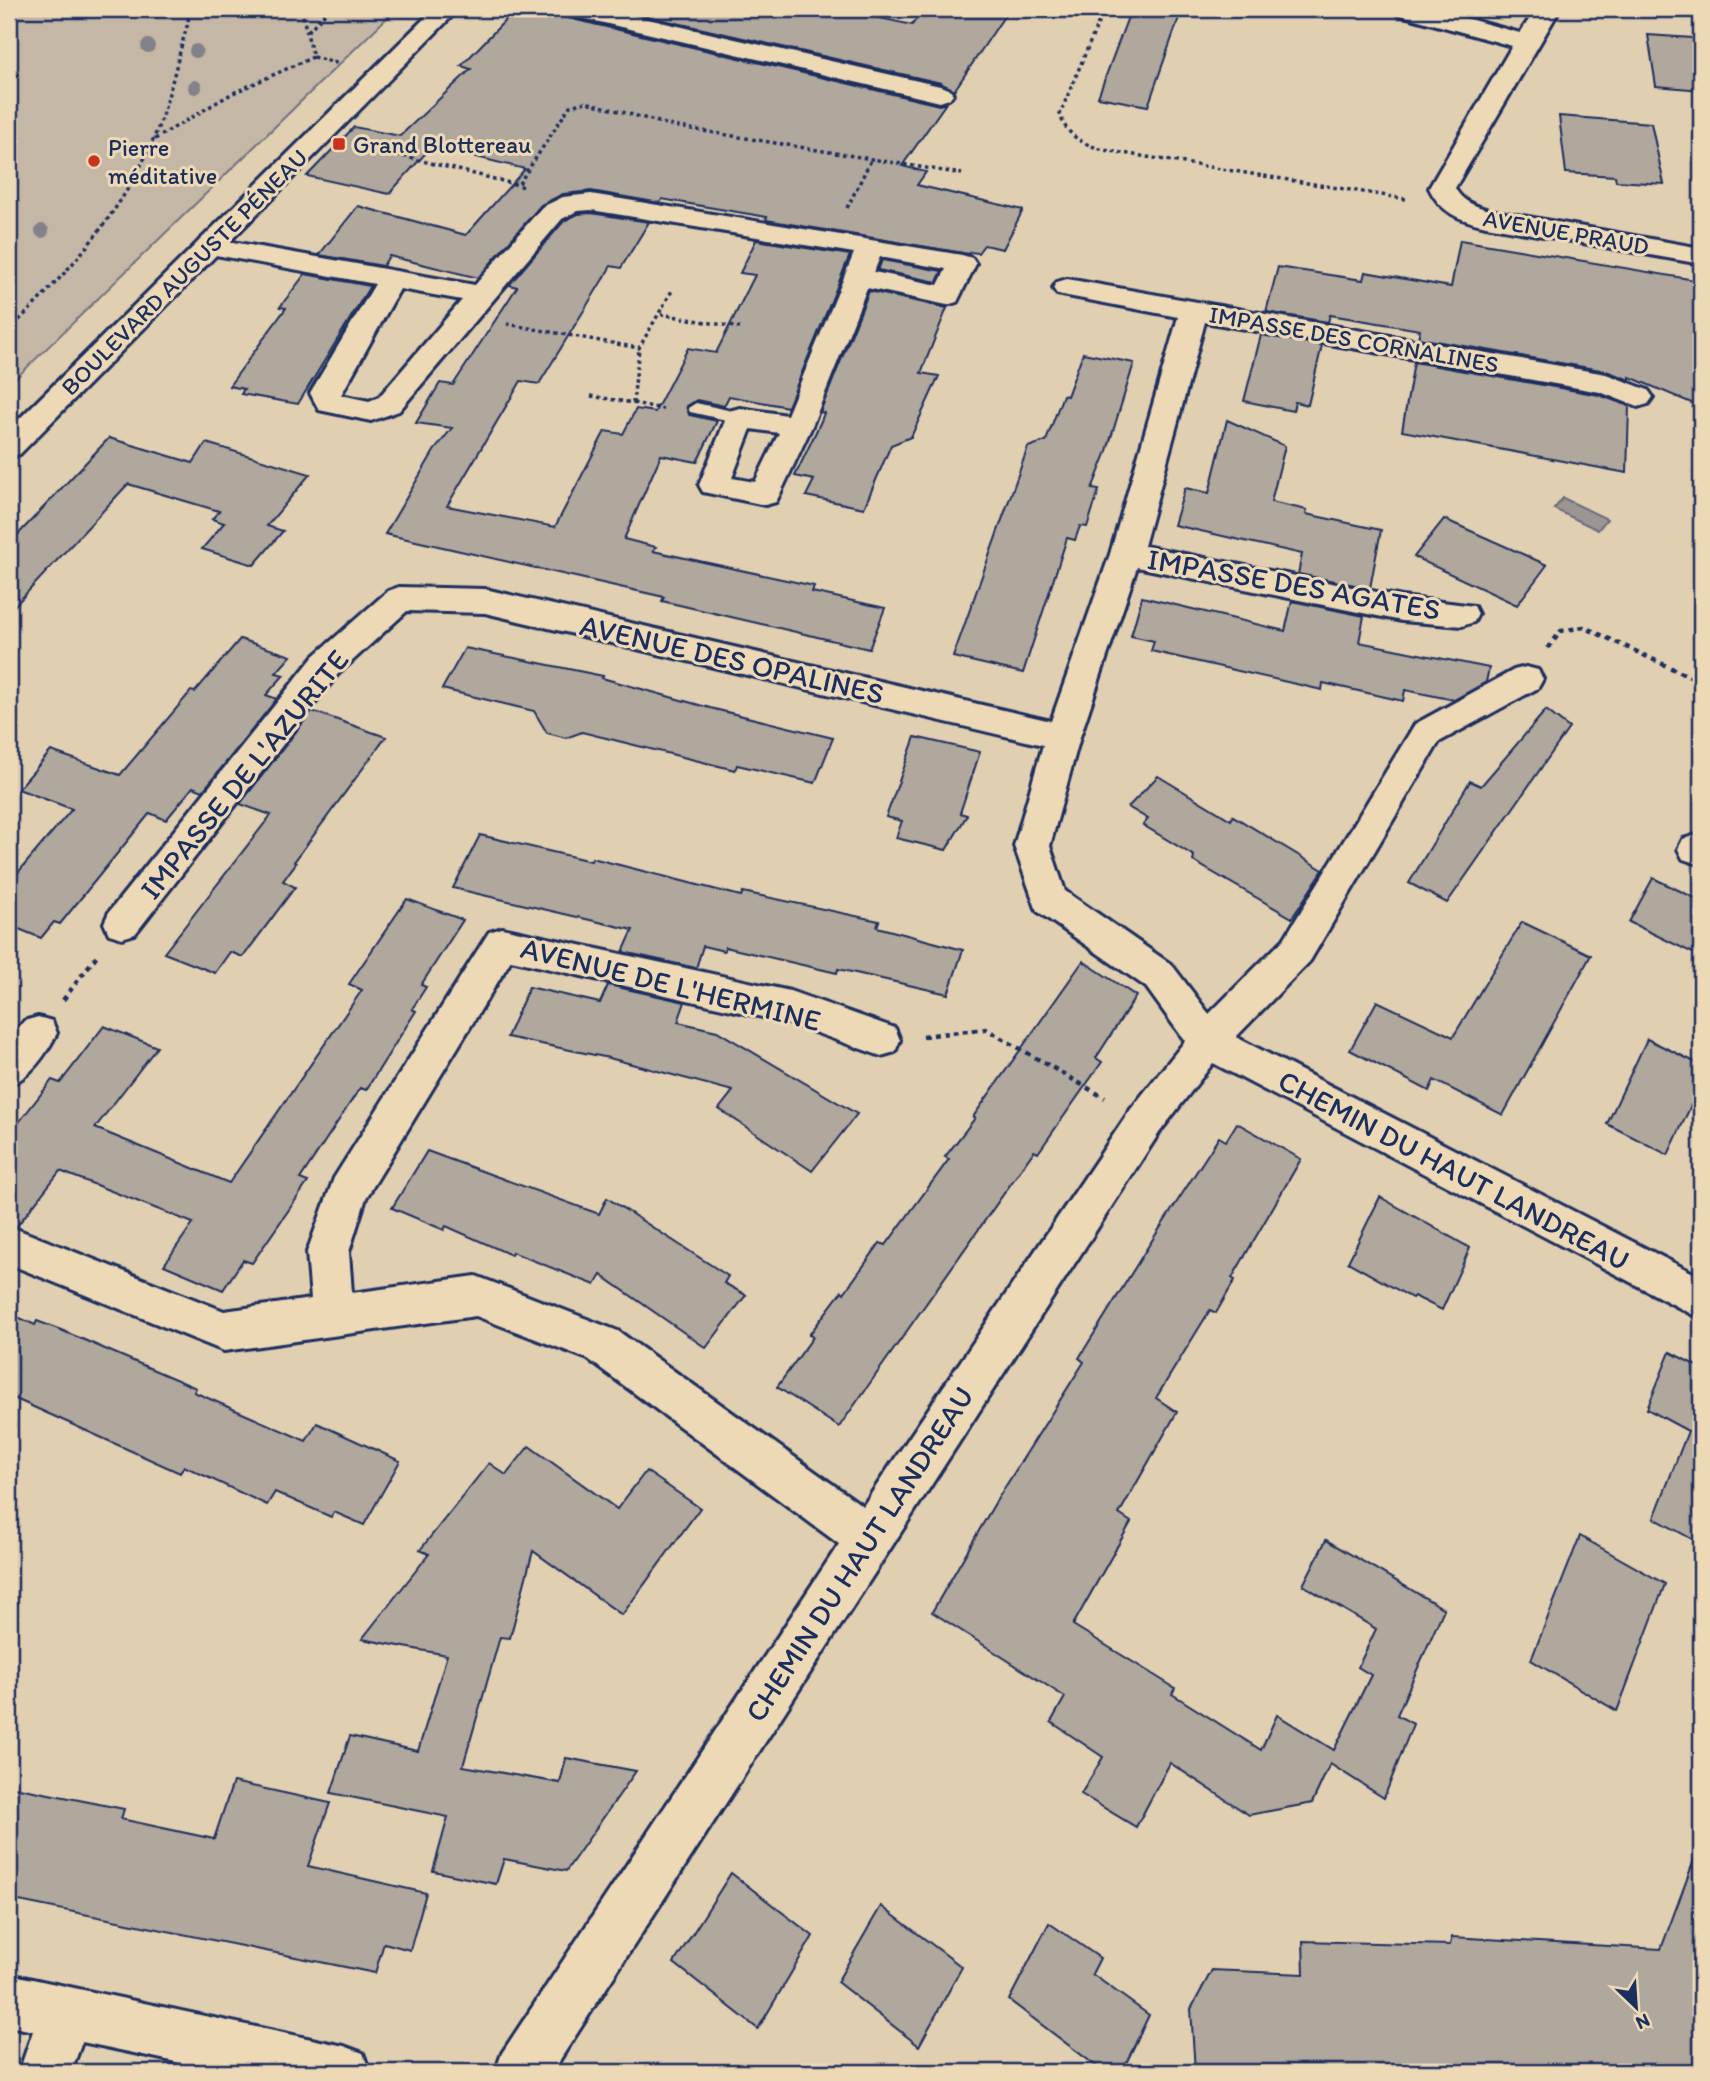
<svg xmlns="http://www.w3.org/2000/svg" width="1710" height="2081" font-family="Itim,sans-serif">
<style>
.green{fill:#c4b7a5;stroke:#707382;stroke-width:2}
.water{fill:#9b9693;stroke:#686d7e;stroke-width:2}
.building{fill:#b0a79d;stroke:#1b2f5e;stroke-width:2}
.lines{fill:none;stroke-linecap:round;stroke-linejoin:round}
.lane-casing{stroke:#1b2f5e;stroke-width:5}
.street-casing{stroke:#1b2f5e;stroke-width:6}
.secondary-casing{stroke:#1b2f5e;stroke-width:6}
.path-far1{stroke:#1b2f5e;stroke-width:3.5;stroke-dasharray:3.5 3.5;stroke-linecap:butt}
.path{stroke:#1b2f5e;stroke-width:4.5;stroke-dasharray:5 5;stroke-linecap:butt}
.lane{fill:#eed9b7;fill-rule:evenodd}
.street{fill:#eed9b7;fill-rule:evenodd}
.secondary{fill:#eed9b7;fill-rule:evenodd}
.tree{fill:#82828a}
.poi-dot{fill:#c8321e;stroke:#eed9b7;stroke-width:2.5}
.labels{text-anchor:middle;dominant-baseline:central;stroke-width:6;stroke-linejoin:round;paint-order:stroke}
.far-poi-label{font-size:24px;fill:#1b2f5e;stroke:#eed9b7;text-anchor:start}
.far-street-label{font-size:24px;fill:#1b2f5e;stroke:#eed9b7}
.street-label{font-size:30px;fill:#1b2f5e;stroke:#eed9b7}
</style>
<rect width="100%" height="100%" fill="#e1cfb2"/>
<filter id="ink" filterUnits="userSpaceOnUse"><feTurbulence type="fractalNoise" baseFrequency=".0143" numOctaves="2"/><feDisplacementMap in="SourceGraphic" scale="14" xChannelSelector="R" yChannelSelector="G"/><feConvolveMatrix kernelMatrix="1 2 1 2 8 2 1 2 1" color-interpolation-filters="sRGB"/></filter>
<g filter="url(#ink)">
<!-- green -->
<polygon class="green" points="9,9 396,9 9,385"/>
<!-- water -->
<polygon class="water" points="1563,498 1607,519 1598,530 1554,509"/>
<!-- building -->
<g class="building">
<polygon points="516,9 559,9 564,17 939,105 946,103 902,166 926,172 917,185 1023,210 1003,249 984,245 978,253 970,252 969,254 766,220 767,217 696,205 662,199 660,203 591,191 563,194 541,205 478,278 389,256 383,266 319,255 358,206 466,235 525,169 432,146 389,194 307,176 354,127 400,136 471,69 461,66"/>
<polygon points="615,9 838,9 912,25 924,9 1009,9 954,91 941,83"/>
<polygon points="1131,9 1182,9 1148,106 1098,97"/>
<polygon points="1648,35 1692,38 1693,41 1701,42 1701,90 1656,86"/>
<polygon points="1559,116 1651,123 1664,184 1616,181 1615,176 1566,173"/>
<polygon points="591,213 649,222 621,268 611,266 539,384 521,381 447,506 555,527 605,431 623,434 636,409 655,412 688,348 716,353 755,275 740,273 756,240 850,255 788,407 729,396 724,406 697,400 687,406 689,415 717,421 697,462 661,455 624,539 656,547 653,551 814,586 812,592 885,608 869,649 662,601 664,597 385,534 434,451 452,428 416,423 440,383 453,385 517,287 509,285 564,221 578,214"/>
<polygon points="1460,240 1701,281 1701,407 1630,377 1630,380 1606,371 1418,338 1420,330 1330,315 1328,322 1266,312 1278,267 1363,280 1365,272 1451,287"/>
<polygon points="882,260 942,271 937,282 878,270"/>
<polygon points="305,274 370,286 298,404 241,394 244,389 229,386 286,308 280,307"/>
<polygon points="869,291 947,308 921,373 939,376 911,437 891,445 864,508 806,496 814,480 795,476 821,421 824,413 820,412"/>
<polygon points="1261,335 1322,345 1308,405 1295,402 1293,411 1244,401"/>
<polygon points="1083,353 1134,363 1106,454 1092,489 1099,490 1087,527 1080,526 1075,540 1067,538 1023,673 953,657 1028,447 1046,441 1063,395 1067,396"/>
<polygon points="1414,362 1599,395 1629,406 1627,473 1402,431"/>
<polygon points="1227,420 1285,446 1271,502 1307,510 1306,514 1381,530 1370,588 1298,574 1302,554 1174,525 1185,488 1209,493"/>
<polygon points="109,438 193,463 206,443 310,474 267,526 283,531 254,565 202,549 224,523 212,519 219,511 128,484 9,612 9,544"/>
<polygon points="1444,519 1547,565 1517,605 1414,557"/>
<polygon points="1142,597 1285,631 1292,601 1364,616 1359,642 1489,668 1486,682 1454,700 1405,690 1403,701 1323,683 1322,690 1151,651 1154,641 1131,636"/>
<polygon points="240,639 291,656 276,673 284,675 266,695 277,699 203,791 193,787 166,820 150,813 60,924 54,922 41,938 9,925 9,883 72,809 18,789 51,751 120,775 191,691 195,692"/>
<polygon points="465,648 603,676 602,678 710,708 833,738 815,783 737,765 735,770 582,732 566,738 547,733 534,711 442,689"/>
<polygon points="1546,710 1569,728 1447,903 1409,883 1470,781 1481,786"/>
<polygon points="312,711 386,737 294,862 296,863 283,881 295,887 243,957 230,952 215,973 164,953 271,815 240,804"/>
<polygon points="915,737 980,752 960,813 967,815 946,850 896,838 902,821 886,817"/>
<polygon points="1158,776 1231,820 1233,816 1323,870 1292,918 1193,861 1194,856 1143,825 1148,819 1128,807"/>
<polygon points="480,835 591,861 592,858 741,896 743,892 879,921 877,927 963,950 948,994 838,969 837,973 725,947 724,951 703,946 696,968 623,952 633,930 453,888"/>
<polygon points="1653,878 1701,901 1701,957 1629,922"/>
<polygon points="407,899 463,920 421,985 426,987 412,1009 416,1011 366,1090 360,1088 300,1179 308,1182 252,1263 243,1260 223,1290 164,1265 193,1223 60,1171 17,1226 9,1224 9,1135 52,1080 60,1083 104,1026 157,1047 95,1128 229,1183 362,990 349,984"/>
<polygon points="1522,922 1591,955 1503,1115 1434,1080 1429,1091 1350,1050 1377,1001 1453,1037"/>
<polygon points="1083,961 1136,996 1096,1058 1102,1062 1038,1153 1034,1151 839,1427 777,1387 813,1337 809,1335 842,1291 844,1293 880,1243 886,1245 949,1159 945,1157 975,1118 973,1117"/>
<polygon points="608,985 685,1002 678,1022 717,1031 857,1114 812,1171 719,1109 733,1091 609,1058 507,1037 529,987 600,1003"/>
<polygon points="1647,1039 1701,1065 1701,1084 1668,1155 1607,1124"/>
<polygon points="1237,1123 1301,1159 1232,1278 1235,1280 1216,1313 1210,1310 1156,1398 1177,1412 1119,1514 1131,1522 1073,1625 1175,1688 1172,1694 1261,1750 1277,1715 1334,1750 1371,1675 1358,1667 1376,1629 1303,1585 1326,1540 1444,1609 1397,1715 1413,1724 1384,1798 1330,1764 1312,1803 1249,1815 1170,1763 1136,1827 1081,1794 1103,1757 1051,1722 1065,1697 932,1612 995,1503 1084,1362 1079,1358 1149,1245 1219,1137 1226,1141"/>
<polygon points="427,1151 599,1214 607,1198 728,1276 724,1283 746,1295 706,1348 601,1275 595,1285 512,1252 511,1255 446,1226 444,1230 392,1208"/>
<polygon points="1380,1197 1470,1248 1442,1310 1414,1296 1412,1298 1348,1262"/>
<polygon points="9,1313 35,1325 37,1321 61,1330 196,1388 194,1392 306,1441 317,1423 400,1461 364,1525 334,1512 331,1517 275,1492 267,1505 184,1466 180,1473 9,1396"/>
<polygon points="1670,1352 1701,1368 1701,1544 1654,1518 1688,1431 1647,1409"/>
<polygon points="529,1446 617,1509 646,1471 700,1508 622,1615 533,1551 510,1638 500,1637 463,1766 560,1783 566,1758 636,1771 566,1871 504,1859 496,1884 433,1871 448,1817 331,1793 350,1736 418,1751 447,1655 362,1639 429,1554 420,1550 489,1463 506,1475"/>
<polygon points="1580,1536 1665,1584 1617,1711 1531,1660"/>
<polygon points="233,1782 330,1803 308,1866 426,1893 410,1950 384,1943 375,1973 9,1899 9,1786 124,1809 121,1819 214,1839"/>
<polygon points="1697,1852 1701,1852 1701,2072 1195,2071 1191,2009 1212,1970 1304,1974 1303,1941 1450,1945 1452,1937 1661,1949"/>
<polygon points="731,1873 813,1936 758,2029 674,1963"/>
<polygon points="881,1906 962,1967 919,2046 837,1982"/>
<polygon points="1049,1923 1100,1958 1092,1974 1149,2015 1122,2072 1104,2072 1009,2000"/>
</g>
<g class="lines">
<defs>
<polygon id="lane" points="696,403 746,414 748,418 740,423 690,412 688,408"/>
<g id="street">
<polygon points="562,9 604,9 940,86 949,89 953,94 949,99 940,102 574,16 565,14"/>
<path d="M 1394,9 L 1432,9 L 1520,33 L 1536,9 L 1560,9 L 1455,188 C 1462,202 1475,206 1489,210 L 1701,248 L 1701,264 L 1486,226 C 1460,220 1441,213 1429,188 L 1512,46 L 1397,14 Z"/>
<path d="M 591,194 L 962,255 L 972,258 L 976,264 L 957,302 L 947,305 L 867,288 L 812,426 L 780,494 L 776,502 L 765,505 L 703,492 L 699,485 L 729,411 L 740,408 L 787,415 L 854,253 L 591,210 L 577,211 L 562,219 L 399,411 L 371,421 L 319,410 L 310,393 L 375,284 L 210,254 L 200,252 L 196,246 L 200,240 L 210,238 L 475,285 L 542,207 L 563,197 ZM 880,257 L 946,269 L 938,285 L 874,272 ZM 400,289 L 462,300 L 379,397 L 369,401 L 341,395 ZM 751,429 L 779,433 L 755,482 L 732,478 Z"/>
<polygon points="1067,279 1606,374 1648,390 1653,397 1648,404 1638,407 1600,392 1205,322 1144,546 1402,597 1474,606 1478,614 1474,622 1462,626 1402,621 1137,567 1080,737 1050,846 1065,891 1172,965 1209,1014 1284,939 1415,724 1514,670 1526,667 1538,670 1543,679 1538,688 1439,742 1310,961 1236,1037 1701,1277 1701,1319 1213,1063 1159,1133 552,2072 495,2072 502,2053 839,1544 588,1359 476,1316 224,1351 9,1264 9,1226 224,1311 311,1299 307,1252 334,1178 489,932 502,928 790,991 895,1028 900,1040 895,1052 881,1056 789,1023 511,960 366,1198 349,1252 352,1293 476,1276 618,1331 863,1506 1131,1109 1185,1041 1146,987 1037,911 1014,846 1043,745 485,613 407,611 338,674 135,934 122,938 109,934 104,923 109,912 314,656 388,591 399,587 485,589 1051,721 1110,554 1178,317 1057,294 1053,288 1057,282"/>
<polygon points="1696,835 1701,836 1701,865 1683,859 1678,849 1683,839"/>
<path d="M 38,1017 L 52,1021 L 57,1033 C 47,1053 30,1078 9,1085 L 9,1040 L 24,1021 Z"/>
<polygon points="9,1974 344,2046 363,2053 370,2072 223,2072 82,2042 71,2072 19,2072 33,2031 9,2026"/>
</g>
<polygon id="secondary" points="434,9 459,9 20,454 9,457 9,429"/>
</defs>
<!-- lane casing -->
<use href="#lane" class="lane-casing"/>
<!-- street casing -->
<use href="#street" class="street-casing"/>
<!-- secondary casing -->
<use href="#secondary" class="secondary-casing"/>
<!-- path-far1 -->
<g class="path-far1">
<path d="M 1104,9 L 1060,114 C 1066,136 1083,144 1104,150 L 1406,199"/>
<polyline points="308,31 329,9"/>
<polyline points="313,57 340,64"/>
<polyline points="155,139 231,94 313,57 301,9"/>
<polyline points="363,146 518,185"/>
<polyline points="523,187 518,185 570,106 586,102 673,126 962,174"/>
<polyline points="847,208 872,158"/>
<polyline points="661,314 740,328"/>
<polyline points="507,324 639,348 673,289"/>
<path d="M 9,330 C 66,275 121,214 153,140 C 169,103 176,62 188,23 L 189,9"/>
<polyline points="591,396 633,403 639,348"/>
<polyline points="633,403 663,409"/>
</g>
<!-- path -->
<g class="path">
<polyline points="1548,648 1561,631 1584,627 1701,682"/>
<polyline points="63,1000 98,954"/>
<polyline points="923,1036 986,1029 1105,1098"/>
</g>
<!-- lane -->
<use href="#lane" class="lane"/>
<!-- street -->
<use href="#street" class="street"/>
<!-- secondary -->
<use href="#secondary" class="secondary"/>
</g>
<!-- trees -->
<g class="tree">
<circle cx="148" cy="46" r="7"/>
<circle cx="196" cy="51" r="7"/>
<circle cx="195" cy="87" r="7"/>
<circle cx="42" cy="231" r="7"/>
</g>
</g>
<!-- markers -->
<g class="poi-dot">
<rect x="332" y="137" width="14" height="14" rx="3.5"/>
<circle cx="94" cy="161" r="7"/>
</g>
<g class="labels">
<!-- far-poi labels -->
<g class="far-poi-label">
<text x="353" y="144">Grand Blottereau</text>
<text x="108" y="147">Pierre<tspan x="108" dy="28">méditative</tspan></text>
</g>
<!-- far-street labels -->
<g class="far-street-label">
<text transform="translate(1566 232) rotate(10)">AVENUE PRAUD</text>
<text transform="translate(184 272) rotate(-45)">BOULEVARD AUGUSTE PÉNEAU</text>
<text transform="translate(1354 339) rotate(10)">IMPASSE DES CORNALINES</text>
</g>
<!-- street labels -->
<g class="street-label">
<text transform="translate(1294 584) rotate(10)">IMPASSE DES AGATES</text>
<text transform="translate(732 659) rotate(13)">AVENUE DES OPALINES</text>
<text transform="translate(244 774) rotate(-51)">IMPASSE DE L'AZURITE</text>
<text transform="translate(671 984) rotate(14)">AVENUE DE L'HERMINE</text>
<text transform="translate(1454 1170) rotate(28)">CHEMIN DU HAUT LANDREAU</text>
<text transform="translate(859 1554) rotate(-57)">CHEMIN DU HAUT LANDREAU</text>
</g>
</g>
<!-- margin -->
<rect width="1710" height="2081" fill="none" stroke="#eed9b7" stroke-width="35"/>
<rect x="18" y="18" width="1675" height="2046" fill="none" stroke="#1b2f5e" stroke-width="2.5" filter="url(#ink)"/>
<!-- north arrow -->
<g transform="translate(1636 2007) rotate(155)" stroke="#eed9b7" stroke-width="5" paint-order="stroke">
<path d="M0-5L12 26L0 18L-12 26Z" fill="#1b2f5e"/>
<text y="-10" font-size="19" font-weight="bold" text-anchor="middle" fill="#1b2f5e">N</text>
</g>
</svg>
